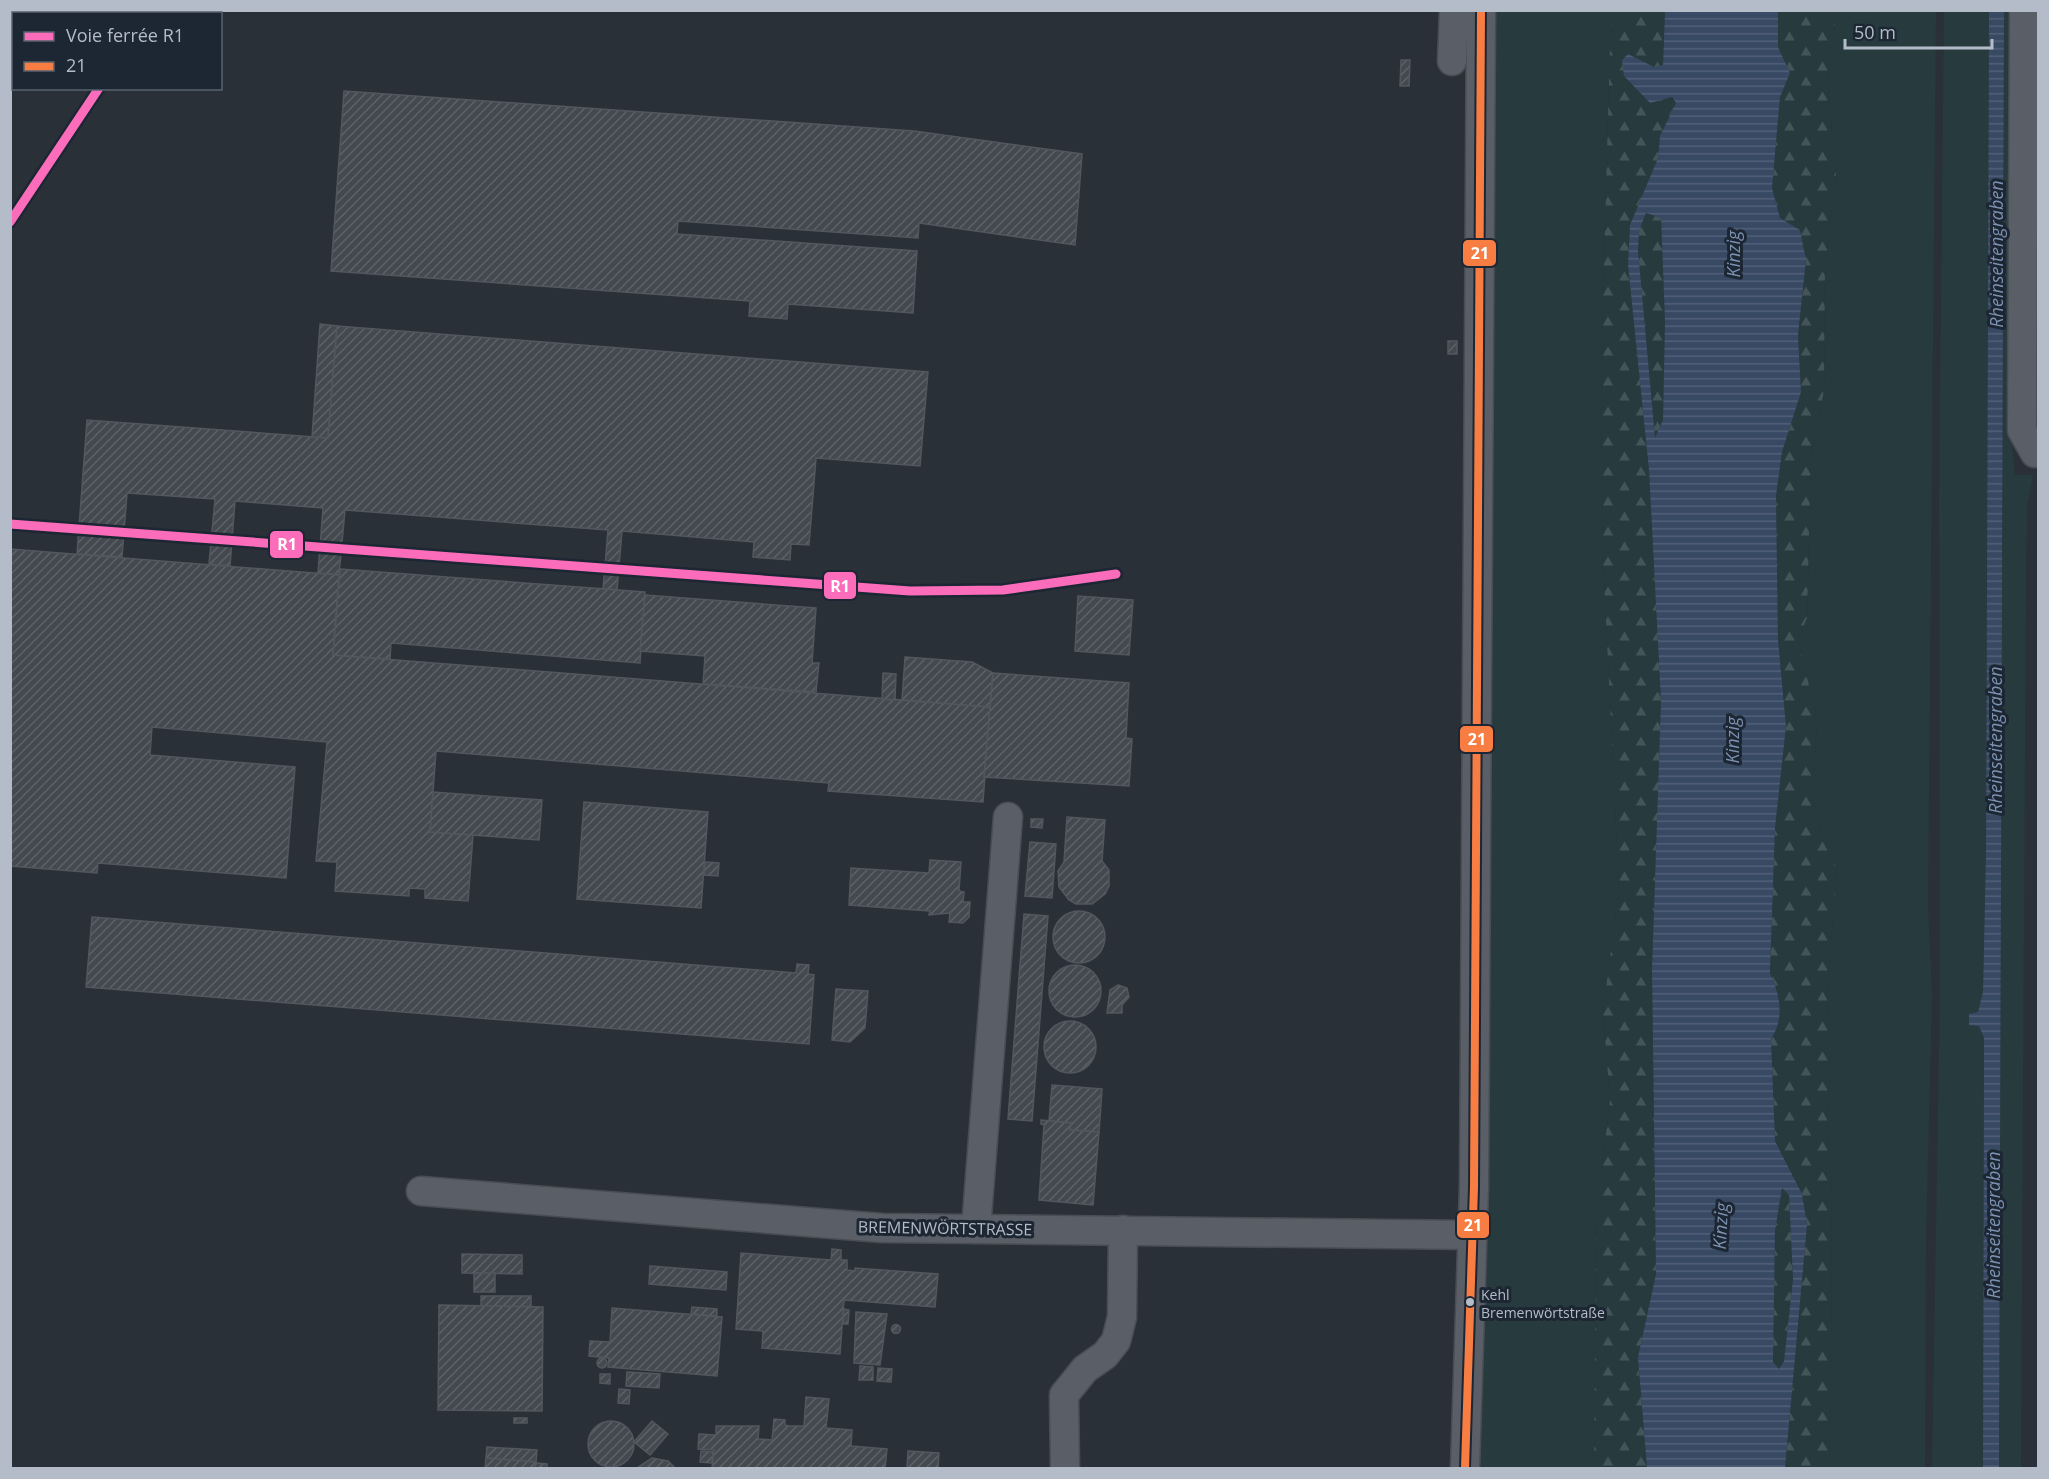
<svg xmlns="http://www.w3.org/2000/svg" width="2049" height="1479" font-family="'Open Sans',sans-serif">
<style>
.grass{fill:#273a3e}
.forest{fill:url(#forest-firs)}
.water{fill:url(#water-rules);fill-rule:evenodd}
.building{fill:url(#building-hatch);stroke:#52575f;stroke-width:1.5}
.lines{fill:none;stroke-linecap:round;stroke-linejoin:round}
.minor-casing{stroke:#484c53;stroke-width:31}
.minor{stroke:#5a5e66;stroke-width:28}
.bus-1-casing{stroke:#1d2633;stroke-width:12}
.bus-1{stroke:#f77d43;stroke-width:8}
.rail-1-casing{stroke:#1d2633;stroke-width:14}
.rail-1{stroke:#fb6dba;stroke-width:9}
.bus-dot{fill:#b4bcc9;stroke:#1d2633;stroke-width:2}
.labels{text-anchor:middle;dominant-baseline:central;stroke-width:6;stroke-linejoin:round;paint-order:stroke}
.bus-label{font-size:14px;fill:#b4bcc9;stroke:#1d2633;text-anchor:start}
.street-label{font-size:16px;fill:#b4bcc9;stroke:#1d2633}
.water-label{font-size:18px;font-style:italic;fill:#7c92b1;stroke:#1d2633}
.line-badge{stroke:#1d2633;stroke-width:2}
.badge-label{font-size:16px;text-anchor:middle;font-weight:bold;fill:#fff}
</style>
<defs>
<pattern id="forest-firs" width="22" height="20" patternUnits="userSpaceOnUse" patternTransform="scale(1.5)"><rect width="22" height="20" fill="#273a3e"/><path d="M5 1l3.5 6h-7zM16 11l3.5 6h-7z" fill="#445559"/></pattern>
<pattern id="water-rules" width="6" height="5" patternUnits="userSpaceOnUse" patternTransform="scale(1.5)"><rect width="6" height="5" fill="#384963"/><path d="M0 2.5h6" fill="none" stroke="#526178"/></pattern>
<pattern id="building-hatch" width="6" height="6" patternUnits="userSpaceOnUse" patternTransform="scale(1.5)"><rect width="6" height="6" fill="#444950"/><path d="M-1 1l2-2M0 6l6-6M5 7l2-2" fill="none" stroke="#5d6168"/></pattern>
</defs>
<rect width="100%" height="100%" fill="#2a3038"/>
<!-- grass -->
<g class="grass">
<polygon points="1989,10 1986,850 1983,992 1978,1012 1969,1015 1974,1026 1979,1026 1984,1038 1983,1468 1932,1468 1940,990 1939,497 1944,11"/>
<polygon points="2012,10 2010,427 2015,475 2033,475 2027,506 2026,575 2021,1468 1999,1468 2004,11"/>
<polygon points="1491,11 1614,11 1610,44 1601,368 1603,560 1619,887 1603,1012 1610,1101 1596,1215 1594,1468 1478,1468"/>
<polygon points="1837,11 1936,11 1928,905 1932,995 1926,1241 1925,1468 1830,1468 1832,1194 1827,1118 1831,1050 1827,989 1837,869 1822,839 1813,797 1817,719 1798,639 1807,618 1811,455 1824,391 1825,268 1836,175 1827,77"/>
</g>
<!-- forest -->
<g class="forest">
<polygon points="1665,10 1663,65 1654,68 1628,54 1676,103 1660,136 1658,158 1630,225 1628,265 1649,470 1661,701 1652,969 1656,1274 1638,1357 1647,1468 1594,1468 1596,1215 1610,1101 1603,1012 1619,887 1603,560 1601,368 1610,44 1614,11"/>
<path d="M 1778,11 L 1837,11 L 1827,77 L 1836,175 L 1825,268 L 1824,391 L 1811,455 L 1807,618 L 1798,639 L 1817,719 L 1813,798 L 1822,839 L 1837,869 L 1827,989 L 1831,1050 L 1827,1118 L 1832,1194 L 1830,1468 L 1785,1468 L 1807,1225 L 1802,1194 L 1775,1141 L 1771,1039 C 1785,1019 1780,993 1770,973 L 1775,828 L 1786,726 L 1778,640 L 1776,496 L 1782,452 L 1801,392 L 1798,335 L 1806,260 L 1780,218 L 1772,188 L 1780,96 L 1790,73 L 1778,47 Z"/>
<polygon points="1646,213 1661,218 1665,321 1663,420 1655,440 1638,250 1639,231"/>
<polygon points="1782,1188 1789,1195 1793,1279 1784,1361 1779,1369 1773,1362 1775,1231"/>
</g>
<!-- water -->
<g class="water">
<polygon points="2004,10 1999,1468 1983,1468 1984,1038 1979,1026 1969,1025 1969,1014 1978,1012 1983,992 1986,850 1989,11"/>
<path d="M 1665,11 L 1778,11 L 1778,47 L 1790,73 L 1780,97 L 1772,188 L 1780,218 L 1800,230 L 1806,260 L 1798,335 L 1801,392 L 1782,452 L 1776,496 L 1778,640 L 1786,726 L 1775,828 L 1770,973 C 1780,994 1785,1019 1771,1039 L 1775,1141 L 1802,1194 L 1807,1225 L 1785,1468 L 1647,1468 L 1638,1357 L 1656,1274 L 1652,969 L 1661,701 L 1649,470 L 1628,265 L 1630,225 L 1658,158 L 1660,136 L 1676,103 L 1672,97 L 1650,103 L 1624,76 L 1622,60 L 1628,54 L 1654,67 L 1663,65 ZM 1646,213 L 1661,218 L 1665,321 L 1663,420 L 1655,438 L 1638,250 L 1639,231 ZM 1782,1188 L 1789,1195 L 1793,1279 L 1784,1361 L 1779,1369 L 1773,1362 L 1775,1231 Z"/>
</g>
<!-- building -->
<g class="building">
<polygon points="18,10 49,10 48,14 16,14"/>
<polygon points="14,19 14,44 10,42 10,25"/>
<polygon points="10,43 14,45 14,72 10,71"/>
<polygon points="1401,60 1410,60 1409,86 1400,86"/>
<polygon points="344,91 914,131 1082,154 1075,245 919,223 918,238 678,221 677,234 917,251 913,313 788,304 787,319 749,316 750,301 331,271"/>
<polygon points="320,324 337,326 328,438 312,437"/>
<polygon points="337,326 928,372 920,466 816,458 809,545 791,544 790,560 753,557 754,542 622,531 617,590 603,589 608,530 345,510 339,575 318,573 323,508 235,501 230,566 209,564 215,499 127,493 122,557 77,554 87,420 328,438"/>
<rect x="1448" y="341" width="9" height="13"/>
<polygon points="10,549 339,575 333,655 990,707 983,802 828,791 829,783 436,751 430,832 473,835 468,901 425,898 425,889 409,888 409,896 335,891 337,862 316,861 327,742 152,727 150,755 295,767 286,878 98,863 97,873 10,866"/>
<polygon points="340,569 645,592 640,663 391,643 390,659 333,655"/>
<polygon points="645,595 816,608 812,663 819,663 816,692 703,684 705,656 640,651"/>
<polygon points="1078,596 1133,600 1129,655 1075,651"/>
<polygon points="905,657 972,662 993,673 990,707 902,700"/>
<polygon points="883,673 896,674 895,700 882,699"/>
<polygon points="993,673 1129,683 1126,738 1132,739 1129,786 984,777"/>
<polygon points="433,792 542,800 539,840 430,832"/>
<polygon points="584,802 708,812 701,908 577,899"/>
<polygon points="1067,817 1105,820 1102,861 1109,870 1109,886 1105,894 1092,904 1076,904 1069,900 1059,887 1058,871 1064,862"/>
<polygon points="1031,819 1043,819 1042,828 1031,827"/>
<polygon points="1030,842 1056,844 1052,898 1025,896"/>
<polygon points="930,860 961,862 959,891 964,892 963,902 970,902 969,917 963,923 949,922 950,913 929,915 930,911 849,905 851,868 929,873"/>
<polygon points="705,862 719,863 718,876 704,875"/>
<circle cx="1079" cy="937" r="26"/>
<polygon points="1024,914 1048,916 1032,1121 1008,1119"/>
<polygon points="92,917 796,973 797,964 809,965 808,974 814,975 809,1044 86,987"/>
<circle cx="1075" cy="991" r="26"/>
<polygon points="1118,985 1127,988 1129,997 1122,1005 1122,1013 1107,1013 1110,990"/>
<polygon points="836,989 868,991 865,1028 850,1042 832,1040"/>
<circle cx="1070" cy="1047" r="26"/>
<polygon points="1052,1085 1102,1089 1099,1132 1070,1130 1071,1123 1049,1121"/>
<polygon points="1041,1120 1071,1123 1070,1130 1099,1132 1093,1205 1039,1200 1044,1125 1041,1124"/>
<polygon points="832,1249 841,1250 841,1260 847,1260 847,1270 855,1271 855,1268 938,1274 935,1307 844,1300 840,1354 762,1348 763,1331 736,1329 741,1253 831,1260"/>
<polygon points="462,1254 522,1255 522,1274 462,1273"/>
<polygon points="650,1266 727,1272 726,1290 649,1284"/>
<rect x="474" y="1273" width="21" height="19"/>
<polygon points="481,1296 531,1296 531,1307 481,1306"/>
<polygon points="439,1305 543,1307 542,1411 438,1410"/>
<polygon points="692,1307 717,1309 717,1316 691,1314"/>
<polygon points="612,1308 722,1317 717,1376 608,1367 609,1358 589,1356 590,1341 610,1342"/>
<polygon points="844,1309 849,1310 848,1324 843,1324"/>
<polygon points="856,1312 887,1314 880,1365 854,1363"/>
<circle cx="896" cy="1329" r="4.5"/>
<circle cx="602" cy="1363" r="5"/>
<polygon points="860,1366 873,1367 873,1380 859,1380"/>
<polygon points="878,1368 892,1369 891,1382 877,1381"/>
<polygon points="627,1372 660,1374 659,1388 626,1386"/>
<polygon points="600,1374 610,1374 610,1384 600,1383"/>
<polygon points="619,1389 630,1390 629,1404 618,1403"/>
<polygon points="806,1397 829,1399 826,1428 852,1430 851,1446 887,1449 885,1468 712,1468 714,1450 698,1449 699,1434 716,1435 716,1426 759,1426 758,1439 772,1440 774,1419 785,1420 785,1425 789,1426 804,1426"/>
<rect x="514" y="1418" width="13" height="5"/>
<polygon points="652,1421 668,1434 650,1455 634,1442"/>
<circle cx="611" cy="1444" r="23"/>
<polygon points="487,1447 537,1450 536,1462 486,1458"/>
<polygon points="701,1451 713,1452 712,1463 700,1462"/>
<polygon points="908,1451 939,1453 938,1468 907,1468"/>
<polygon points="486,1458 536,1462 535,1468 485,1468"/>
<polygon points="652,1458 668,1461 675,1468 637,1468"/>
<polygon points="536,1463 547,1464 547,1468 535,1468"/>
</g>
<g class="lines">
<defs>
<g id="minor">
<polyline points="2024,10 2022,430 2035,453 2038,452"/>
<polyline points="1452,61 1454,10"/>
<polyline points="421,1191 882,1228 1471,1235"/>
<polyline points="976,1229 1008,817"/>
<polyline points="1065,1468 1064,1395 1085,1369 1105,1355 1116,1341 1122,1317 1123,1230"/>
<polyline points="1465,1468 1474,1187 1481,10"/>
</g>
</defs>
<!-- minor casing -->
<use href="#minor" class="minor-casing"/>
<!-- minor -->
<use href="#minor" class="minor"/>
<defs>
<polyline id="bus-1" points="1465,1468 1474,1187 1481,10"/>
</defs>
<!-- bus-1 casing -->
<use href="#bus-1" class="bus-1-casing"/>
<!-- bus-1 -->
<use href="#bus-1" class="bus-1"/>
<defs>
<g id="rail-1">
<polyline points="10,222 99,88"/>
<polyline points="10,524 910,591 1003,590 1116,574"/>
</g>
</defs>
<!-- rail-1 casing -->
<use href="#rail-1" class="rail-1-casing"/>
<!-- rail-1 -->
<use href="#rail-1" class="rail-1"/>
</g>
<!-- markers -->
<circle class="bus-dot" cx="1470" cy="1302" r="5"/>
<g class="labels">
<!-- bus labels -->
<g class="bus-label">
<text x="1481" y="1294">Kehl<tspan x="1481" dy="18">Bremenwörtstraße</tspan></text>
</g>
<!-- street labels -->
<g class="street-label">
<text transform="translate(945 1228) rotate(1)">BREMENWÖRTSTRASSE</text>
</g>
<!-- water labels -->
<g class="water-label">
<text transform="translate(1733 254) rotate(-90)">Kinzig</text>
<text transform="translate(1996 254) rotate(-90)">Rheinseitengraben</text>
<text transform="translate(1732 740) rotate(-90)">Kinzig</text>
<text transform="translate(1995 740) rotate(-90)">Rheinseitengraben</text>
<text transform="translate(1993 1225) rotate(-90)">Rheinseitengraben</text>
<text transform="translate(1720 1226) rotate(-87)">Kinzig</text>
</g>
</g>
<g class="line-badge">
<rect x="1462" y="239" width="35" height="28" rx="6" fill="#f77d43"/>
<rect x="269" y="530" width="35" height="29" rx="6" fill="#fb6dba"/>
<rect x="823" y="571" width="34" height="29" rx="6" fill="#fb6dba"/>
<rect x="1459" y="725" width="35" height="28" rx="6" fill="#f77d43"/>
<rect x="1456" y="1211" width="34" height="28" rx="6" fill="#f77d43"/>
</g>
<g class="badge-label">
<text x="1480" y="259">21</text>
<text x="287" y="550">R1</text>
<text x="840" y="592">R1</text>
<text x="1477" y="745">21</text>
<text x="1473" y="1231">21</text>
</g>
<!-- border -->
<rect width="2049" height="1479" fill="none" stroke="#b4bcc9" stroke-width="24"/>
<!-- legend -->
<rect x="12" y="12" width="210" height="78" fill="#1d2633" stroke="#59626f" stroke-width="1.5"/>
<rect x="24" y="32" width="30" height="9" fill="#fb6dba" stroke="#59626f" stroke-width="1.5"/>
<text x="66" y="42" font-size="18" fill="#b4bcc9">Voie ferrée R1</text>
<rect x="24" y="62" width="30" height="9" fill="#f77d43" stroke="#59626f" stroke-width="1.5"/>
<text x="66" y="72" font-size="18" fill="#b4bcc9">21</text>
<!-- scale -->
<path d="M1845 39v9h147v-9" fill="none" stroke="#b4bcc9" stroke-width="3"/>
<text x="1854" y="39" font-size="18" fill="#b4bcc9" stroke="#1d2633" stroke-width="4.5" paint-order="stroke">50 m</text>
</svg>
